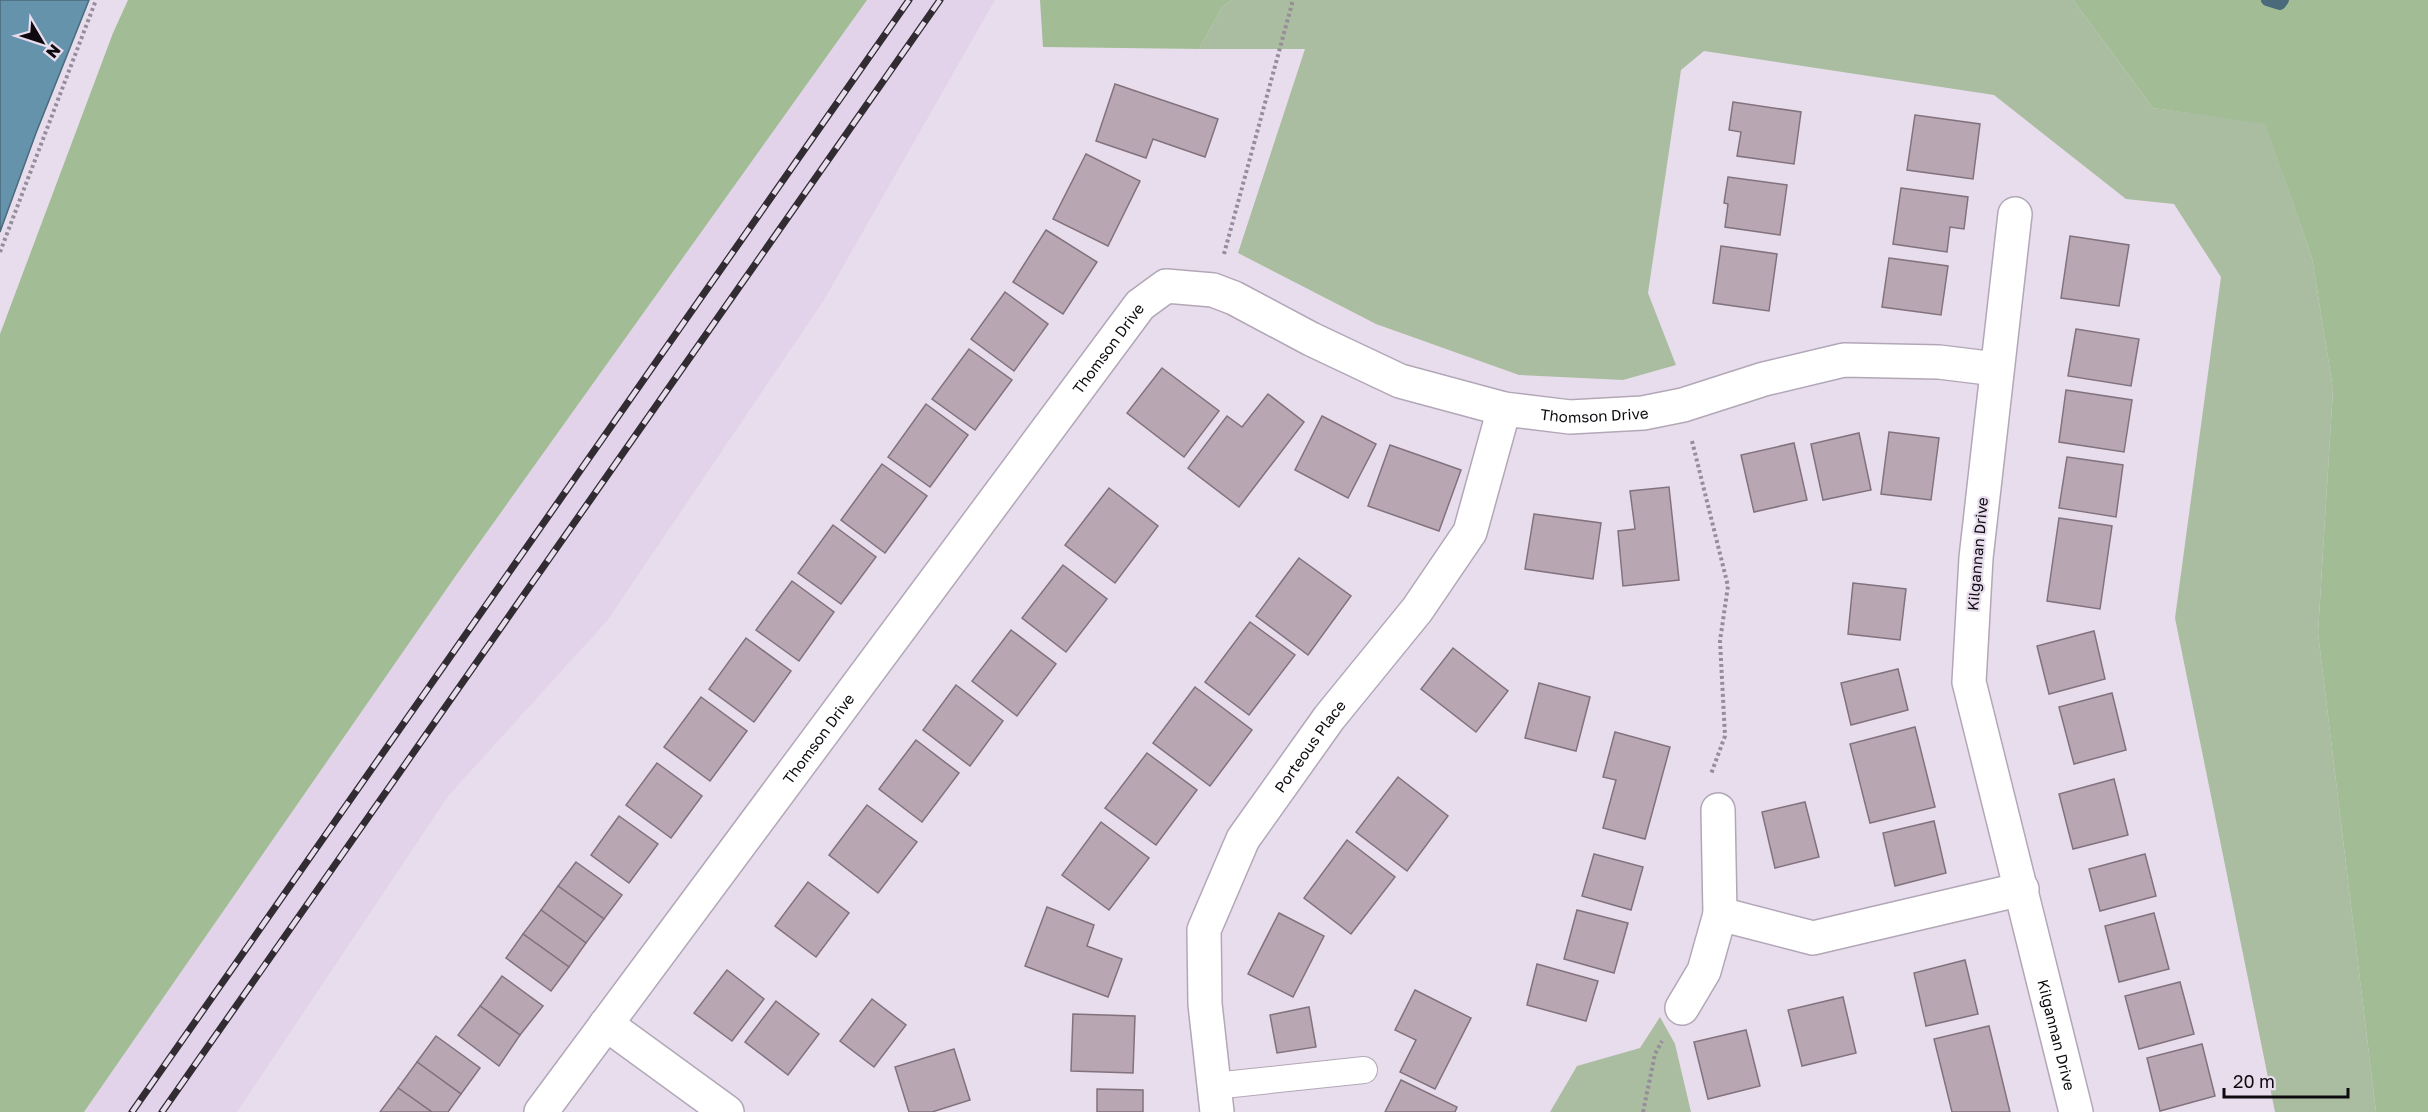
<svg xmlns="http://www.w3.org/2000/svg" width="2428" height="1112" font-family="'Golos Text',sans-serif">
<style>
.built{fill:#e2d3ea}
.green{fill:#aabda0}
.forest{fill:#a2bd95}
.water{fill:#6493ab;stroke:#4a6a7c;stroke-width:1.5}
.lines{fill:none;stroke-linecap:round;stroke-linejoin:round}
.stream{stroke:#4a6a7c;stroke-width:12}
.building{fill:#b8a7b2;stroke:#82727d;stroke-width:1.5}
.lane-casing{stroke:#b2a7b7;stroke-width:28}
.street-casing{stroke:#b2a7b7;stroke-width:36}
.path{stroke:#958d99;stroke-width:4;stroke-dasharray:3 3;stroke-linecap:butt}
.lane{stroke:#fff;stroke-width:26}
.street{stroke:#fff;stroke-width:33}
.rail-casing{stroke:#312b32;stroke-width:7}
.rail{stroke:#e8dded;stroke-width:4.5;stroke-dasharray:14;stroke-linecap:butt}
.labels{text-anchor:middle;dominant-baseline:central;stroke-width:4.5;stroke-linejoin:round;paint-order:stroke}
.street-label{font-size:15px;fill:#0e0a0f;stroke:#e8dded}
</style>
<rect width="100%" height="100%" fill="#e8dded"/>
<!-- built -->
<polygon class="built" points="867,0 995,0 824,300 607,621 449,795 237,1112 84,1112 457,574"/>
<!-- green -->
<g class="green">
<polygon points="1232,0 2073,0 2153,108 2265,123 2312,258 2333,389 2318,633 2376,1112 2275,1112 2175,618 2221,277 2174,204 2126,199 1994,95 1704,51 1681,70 1648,293 1676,365 1623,380 1519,375 1376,324 1238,253 1305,49 1199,49 1222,7"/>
<polygon points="1660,1017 1675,1044 1691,1112 1550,1112 1577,1066 1640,1048"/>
</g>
<!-- forest -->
<g class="forest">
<polygon points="128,0 867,0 457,574 84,1112 0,1112 0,334 113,33"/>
<polygon points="1040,0 1232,0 1222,7 1199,49 1043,47"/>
<polygon points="2073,0 2428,0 2428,1112 2376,1112 2318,633 2333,389 2312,258 2265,124 2153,108"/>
</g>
<!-- water -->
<polygon class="water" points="0,0 89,0 36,133 0,232"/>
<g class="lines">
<!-- stream -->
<polyline class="stream" points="2267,0 2280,4 2283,0"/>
</g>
<!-- building -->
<g class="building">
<polygon points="1115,84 1218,119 1205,157 1153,139 1146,158 1096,141"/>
<polygon points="1733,102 1801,112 1794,164 1737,156 1741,132 1729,130"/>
<polygon points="1915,115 1980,124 1973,179 1907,170"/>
<polygon points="1086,154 1140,181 1108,246 1053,219"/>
<polygon points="1728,177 1787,185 1780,235 1725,227 1728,204 1724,203"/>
<polygon points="1901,188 1968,197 1964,229 1950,227 1947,252 1893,244"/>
<polygon points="1046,230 1097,262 1063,314 1013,282"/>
<polygon points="2070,236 2129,245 2119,306 2061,298"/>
<polygon points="1721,246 1777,254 1769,311 1713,303"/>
<polygon points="1889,258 1948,266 1941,315 1882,307"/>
<polygon points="1005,292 1048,324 1014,371 971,339"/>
<polygon points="2076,329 2139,339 2131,386 2068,376"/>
<polygon points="969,349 1012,380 975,430 932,399"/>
<polygon points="1162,368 1219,411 1184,457 1127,413"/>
<polygon points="2066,390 2132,400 2124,452 2059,442"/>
<polygon points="1268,394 1304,422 1239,507 1188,468 1227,416 1242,427"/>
<polygon points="926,404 968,435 930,487 888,457"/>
<polygon points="1322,416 1376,444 1348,498 1295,470"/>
<polygon points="1889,432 1939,438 1931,500 1881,494"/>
<polygon points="1859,433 1871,490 1823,500 1811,444"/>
<polygon points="1794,443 1807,500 1754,512 1741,455"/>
<polygon points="1390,445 1461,470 1439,531 1368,506"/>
<polygon points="2067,457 2123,465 2116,517 2059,508"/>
<polygon points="882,464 927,496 885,553 841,520"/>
<polygon points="1669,487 1679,580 1623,586 1618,531 1635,529 1630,491"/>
<polygon points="1109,488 1158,526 1115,583 1065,545"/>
<polygon points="1534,514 1601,523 1593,579 1525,569"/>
<polygon points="2059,518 2112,526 2100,609 2047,601"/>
<polygon points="833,525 876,557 841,604 798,573"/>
<polygon points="1299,558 1351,596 1308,655 1256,616"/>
<polygon points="1063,565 1107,599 1066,652 1022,618"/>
<polygon points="792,581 834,612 799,661 756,630"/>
<polygon points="1853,583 1906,589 1900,640 1848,634"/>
<polygon points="1250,622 1295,655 1249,715 1205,682"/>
<polygon points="1011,630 1056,664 1017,716 972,681"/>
<polygon points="2094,631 2105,679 2049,694 2037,646"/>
<polygon points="746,638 791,671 754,722 709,689"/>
<polygon points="1453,648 1508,691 1476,732 1421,689"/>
<polygon points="1898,669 1908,710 1851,725 1841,683"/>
<polygon points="1539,683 1590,697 1576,751 1525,738"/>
<polygon points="956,685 1003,721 970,766 923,730"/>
<polygon points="1195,687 1252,730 1210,786 1153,743"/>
<polygon points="2112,693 2126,750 2074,764 2059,707"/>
<polygon points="701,697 747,731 710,781 664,747"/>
<polygon points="1915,727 1935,807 1870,823 1850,744"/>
<polygon points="1615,732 1670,747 1645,839 1603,828 1616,780 1603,777"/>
<polygon points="916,740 959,773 922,822 879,789"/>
<polygon points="1147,753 1197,790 1156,845 1105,808"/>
<polygon points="657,763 702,796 671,838 626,805"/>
<polygon points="1398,777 1448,816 1407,871 1356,832"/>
<polygon points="2114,779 2128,835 2073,849 2059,794"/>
<polygon points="1805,802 1819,857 1775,868 1762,812"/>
<polygon points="867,805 917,842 878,893 829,855"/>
<polygon points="619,816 658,844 629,883 591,855"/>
<polygon points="1934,821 1946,873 1895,886 1883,833"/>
<polygon points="1101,822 1149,858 1109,910 1062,875"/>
<polygon points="1347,840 1395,877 1351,934 1304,898"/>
<polygon points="1594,854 1643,867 1631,910 1582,896"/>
<polygon points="2145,854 2156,896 2100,911 2089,869"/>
<polygon points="576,862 622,895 604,919 558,886"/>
<polygon points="808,882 849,913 816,957 775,926"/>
<polygon points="558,886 604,919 586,943 541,910"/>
<polygon points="1047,907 1094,925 1087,946 1122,959 1108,997 1025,966"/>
<polygon points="541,910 586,943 569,967 523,934"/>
<polygon points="1577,910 1628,923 1614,973 1564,959"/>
<polygon points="1279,913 1324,936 1293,997 1248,974"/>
<polygon points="2154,913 2169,969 2119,982 2105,926"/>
<polygon points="523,934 569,967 551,991 506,958"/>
<polygon points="1965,960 1978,1014 1926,1026 1914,973"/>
<polygon points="1537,964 1598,981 1586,1021 1527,1005"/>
<polygon points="727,970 764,999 732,1041 694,1013"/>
<polygon points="502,976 543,1006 520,1035 480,1006"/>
<polygon points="2180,982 2194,1034 2139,1049 2125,996"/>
<polygon points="1415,990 1471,1018 1435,1089 1400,1072 1416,1040 1395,1030"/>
<polygon points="1843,997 1856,1053 1802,1066 1788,1010"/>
<polygon points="872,999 906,1025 874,1067 840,1041"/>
<polygon points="776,1001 819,1034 788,1075 745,1042"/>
<polygon points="480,1006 520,1035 499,1066 458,1035"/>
<polygon points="1309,1007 1316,1047 1277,1053 1270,1015"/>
<polygon points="1073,1014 1135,1016 1133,1073 1071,1071"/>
<polygon points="1989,1026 2010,1112 1952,1112 1934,1039"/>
<polygon points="1746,1030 1760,1086 1708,1099 1694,1042"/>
<polygon points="436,1036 480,1068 461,1094 417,1062"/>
<polygon points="2202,1044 2215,1096 2160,1111 2147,1058"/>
<polygon points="954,1049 970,1100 932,1112 909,1112 895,1067"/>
<polygon points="417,1062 461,1094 448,1112 432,1112 398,1088"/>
<polygon points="1401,1080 1457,1107 1455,1112 1385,1112"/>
<polygon points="398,1088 432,1112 380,1112"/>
<polygon points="1097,1089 1143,1090 1143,1112 1097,1112"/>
</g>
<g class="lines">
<defs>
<polyline id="lane" points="1214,1086 1364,1070"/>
<g id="street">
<path id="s1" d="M 2015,214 L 1976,558 L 1969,682 L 2076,1112"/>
<polyline points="1718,810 1720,914"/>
<polyline points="1682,1008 1704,971 1720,914 1813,938 2022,889"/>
<polyline points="606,1024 727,1112"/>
<path id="s2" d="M 541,1112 L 1140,305 L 1166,286 L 1213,290 L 1234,298 L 1311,339 L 1400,381 L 1504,409 L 1570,417 L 1643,413 L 1683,405 L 1764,379 L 1844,360 L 1939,362 L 1996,369"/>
<path id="s3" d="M 1217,1112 L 1205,1004 L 1204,930 L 1243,839 L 1329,718 L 1417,610 L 1470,532 L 1504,409"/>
</g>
</defs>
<!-- lane casing -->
<use href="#lane" class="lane-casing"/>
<!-- street casing -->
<use href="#street" class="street-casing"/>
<!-- path -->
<g class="path">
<polyline points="0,252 96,0"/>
<polyline points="1224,254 1293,0"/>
<polyline points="1692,441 1728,586 1720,641 1725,736 1711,774"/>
<polyline points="1643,1112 1655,1054 1662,1041"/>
</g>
<!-- lane -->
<use href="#lane" class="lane"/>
<!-- street -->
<use href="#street" class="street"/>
<defs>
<g id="rail">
<polyline points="132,1112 909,0"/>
<polyline points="162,1112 940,0"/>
</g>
</defs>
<!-- rail casing -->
<use href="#rail" class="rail-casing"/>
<!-- rail -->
<use href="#rail" class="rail"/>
</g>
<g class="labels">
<!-- street labels -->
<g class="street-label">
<text stroke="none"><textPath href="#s2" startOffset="951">Thomson Drive</textPath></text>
<text stroke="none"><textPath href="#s2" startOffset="1491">Thomson Drive</textPath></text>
<text transform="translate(1977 554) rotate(-85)">Kilgannan Drive</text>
<text stroke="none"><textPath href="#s2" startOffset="465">Thomson Drive</textPath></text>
<text stroke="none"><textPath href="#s3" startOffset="396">Porteous Place</textPath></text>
<text stroke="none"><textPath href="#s1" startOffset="834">Kilgannan Drive</textPath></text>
</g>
</g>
<!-- north arrow -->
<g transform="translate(42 42) rotate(129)" stroke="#e8dded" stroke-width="4.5" paint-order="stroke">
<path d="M0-4.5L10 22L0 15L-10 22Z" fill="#0e0a0f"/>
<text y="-9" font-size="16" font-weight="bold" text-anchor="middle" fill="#0e0a0f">N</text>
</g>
<!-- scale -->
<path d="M2224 1088v9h124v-9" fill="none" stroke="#0e0a0f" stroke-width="3"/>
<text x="2233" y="1088" font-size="18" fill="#0e0a0f" stroke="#e8dded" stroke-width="4.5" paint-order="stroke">20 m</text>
</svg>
